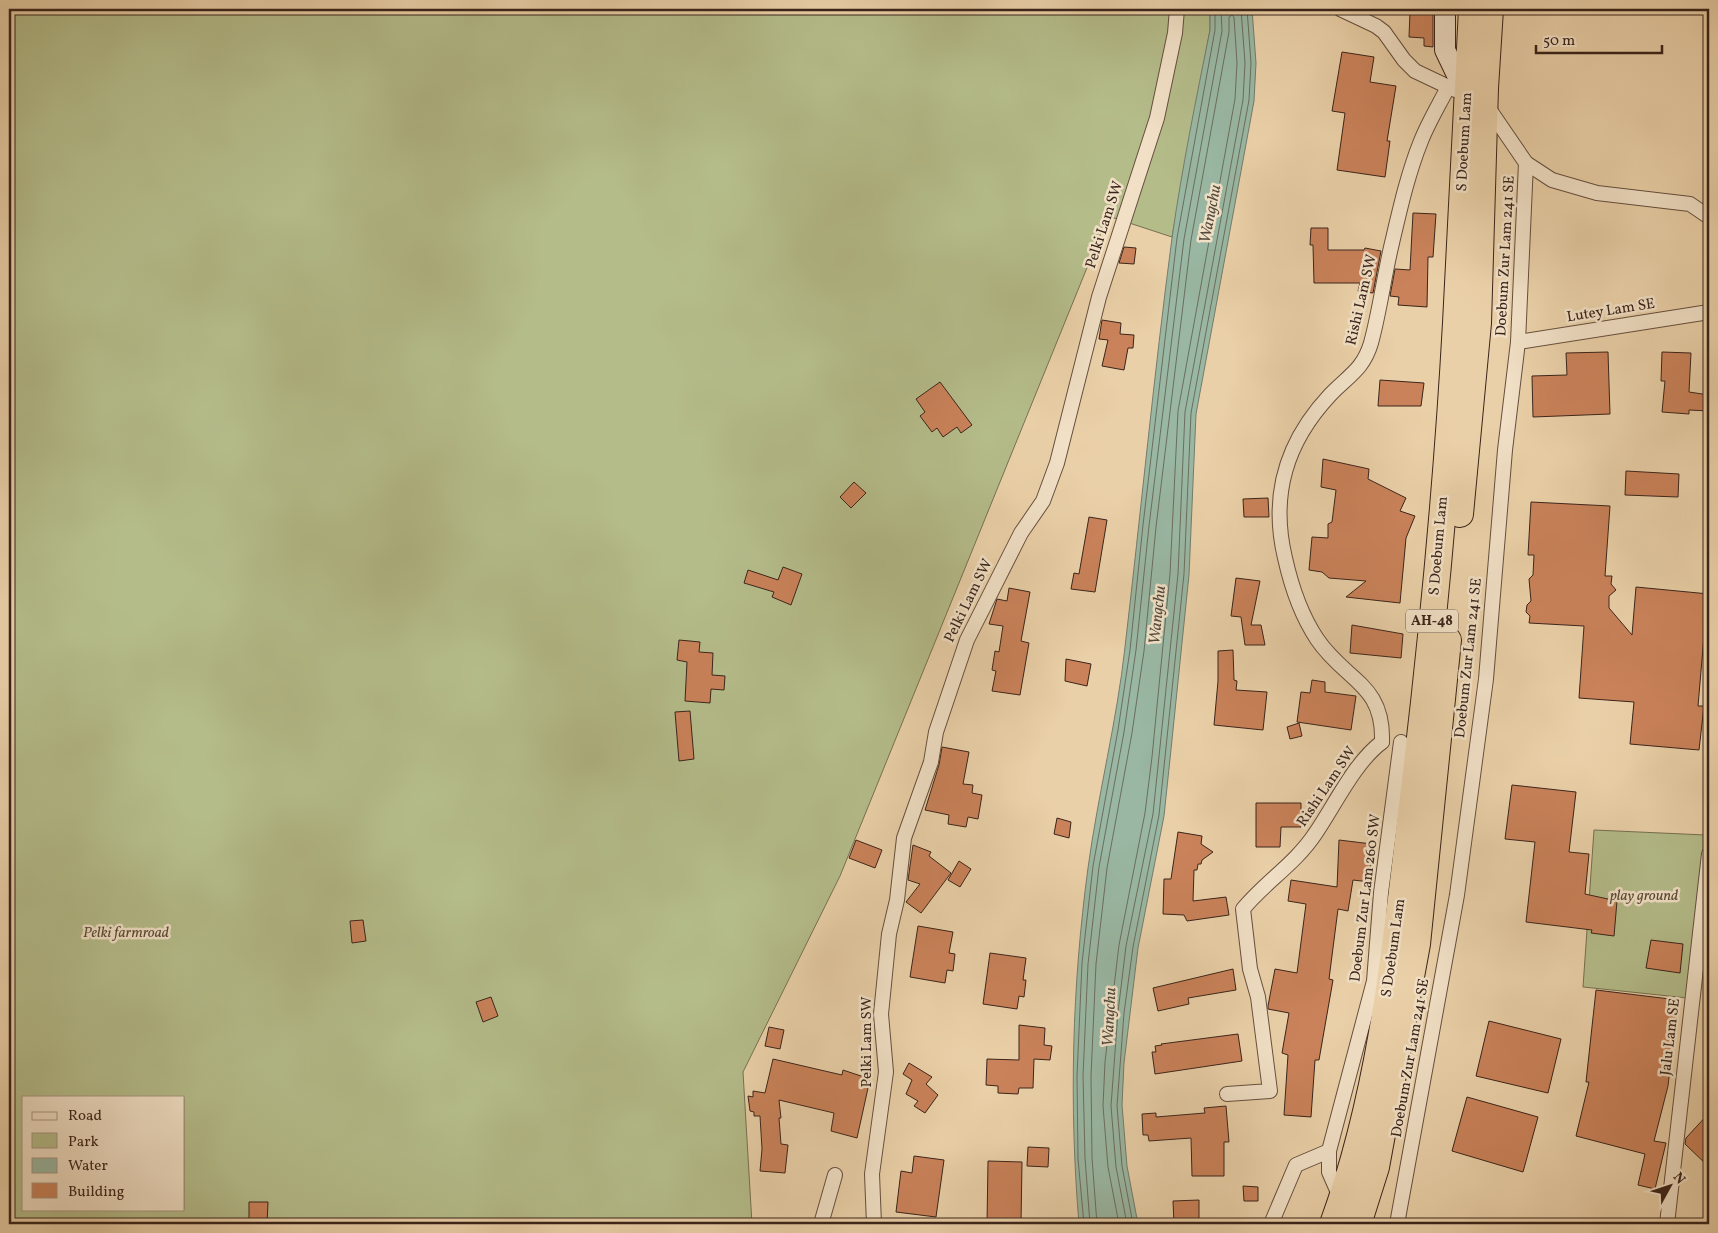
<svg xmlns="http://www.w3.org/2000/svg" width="1718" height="1233" font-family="Vollkorn,serif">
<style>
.green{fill:#b4bc8a;stroke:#777052;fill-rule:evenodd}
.water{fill:#99b7a3;stroke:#737c6c}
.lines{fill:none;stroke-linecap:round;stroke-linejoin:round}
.shore{stroke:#6a6e5e;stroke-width:1}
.building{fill:#ca825a;stroke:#3a241a}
.street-casing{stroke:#664f3e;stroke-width:16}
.secondary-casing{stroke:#3a241a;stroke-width:22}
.highway-casing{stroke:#3a241a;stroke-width:28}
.street{stroke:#f1e0c6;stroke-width:14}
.secondary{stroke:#f1e0c6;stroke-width:20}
.highway{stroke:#ead0a8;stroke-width:26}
.labels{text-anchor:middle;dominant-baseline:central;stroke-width:5;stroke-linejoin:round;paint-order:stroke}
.shield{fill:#f1e0c6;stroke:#715c4e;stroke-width:1}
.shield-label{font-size:14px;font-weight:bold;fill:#3a241a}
.street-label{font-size:15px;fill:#3a241a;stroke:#f1e0c6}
.park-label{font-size:15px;font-style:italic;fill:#584a36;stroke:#f1e0c6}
.water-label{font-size:16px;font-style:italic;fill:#52493c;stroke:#f1e0c6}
</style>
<rect width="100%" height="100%" fill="#ead0a8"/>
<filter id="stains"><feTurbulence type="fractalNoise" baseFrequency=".004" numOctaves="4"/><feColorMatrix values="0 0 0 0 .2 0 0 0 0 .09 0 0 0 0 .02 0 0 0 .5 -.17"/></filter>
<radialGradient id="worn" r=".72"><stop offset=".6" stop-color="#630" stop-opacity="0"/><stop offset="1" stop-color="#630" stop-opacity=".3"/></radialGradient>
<!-- green -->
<g class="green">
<path d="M 9,9 L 1210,9 L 1210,30 L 1172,237 L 1108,216 L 840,876 L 743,1072 L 752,1224 L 9,1224 ZM 24,1097 L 184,1097 L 184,1209 L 24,1209 Z"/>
<polygon points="1594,830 1706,835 1688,998 1583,987"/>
</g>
<!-- water -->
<path class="water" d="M 1210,9 L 1252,9 L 1256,63 L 1254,101 L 1196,414 L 1189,575 L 1170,759 L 1164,816 L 1138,948 L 1124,1063 L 1122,1105 L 1127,1166 L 1138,1224 L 1079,1224 C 1069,1105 1072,987 1088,868 C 1098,794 1117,721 1125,647 C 1141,511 1154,374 1172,238 C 1182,168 1196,99 1210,30 Z"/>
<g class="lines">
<!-- shore -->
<g class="shore">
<polyline points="1084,1224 1078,1159 1077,1076 1082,963 1093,866 1118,730 1130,650 1143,525 1177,238 1215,30 1215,9"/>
<polyline points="1090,1224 1085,1158 1083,1076 1088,964 1099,867 1124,732 1136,650 1149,526 1184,239 1222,31 1221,9"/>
<polyline points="1097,1224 1092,1158 1091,1076 1096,964 1107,868 1132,733 1144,651 1156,527 1191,240 1229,32 1229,17 1232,15 1234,17 1237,63 1235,99 1178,411 1170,574 1152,757 1145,813 1119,945 1105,1062 1103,1106 1108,1167 1119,1224"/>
<polyline points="1127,1224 1116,1167 1111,1106 1118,1012 1126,946 1153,814 1178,574 1185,412 1243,100 1245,63 1241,9"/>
<polyline points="1133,1224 1122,1166 1117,1106 1124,1013 1133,947 1159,815 1184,574 1191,413 1249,100 1251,63 1247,9"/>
</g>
</g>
<!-- building -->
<g class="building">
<polygon points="1421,9 1433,9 1433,47 1424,46 1424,38 1409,37 1410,12 1421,13"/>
<polygon points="1342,52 1374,57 1370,82 1396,86 1387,141 1390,141 1385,177 1337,170 1345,113 1332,111"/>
<polygon points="1413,213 1436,214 1433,257 1428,257 1427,307 1398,305 1399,297 1390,296 1395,269 1410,270"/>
<polygon points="1311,228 1328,228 1328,250 1364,250 1365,248 1381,251 1373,293 1358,291 1360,283 1314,283 1313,245 1310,245"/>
<polygon points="1124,247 1136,248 1134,264 1119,263"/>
<polygon points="1102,320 1121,323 1120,334 1134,335 1133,348 1128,348 1124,370 1102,366 1108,340 1099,339"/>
<polygon points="1608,352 1610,414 1533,417 1532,376 1567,375 1566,353"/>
<polygon points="1662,352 1691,353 1689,392 1709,395 1709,411 1689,410 1689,414 1662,412 1665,381 1661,381"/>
<polygon points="1380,380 1424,383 1421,406 1378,406"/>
<polygon points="940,382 972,425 961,433 957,427 943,437 937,428 932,432 920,416 925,412 916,399"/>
<polygon points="1323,459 1369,469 1368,479 1406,498 1400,511 1415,516 1406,538 1400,603 1346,597 1366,581 1329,578 1322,572 1309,570 1312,537 1328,538 1328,524 1332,522 1336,490 1321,487"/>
<polygon points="1626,471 1679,474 1678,497 1625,495"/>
<polygon points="854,482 866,493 851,508 840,497"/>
<polygon points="1268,498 1269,517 1244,517 1243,499"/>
<polygon points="1531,502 1610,506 1605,576 1612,576 1611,584 1616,590 1609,596 1609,608 1632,635 1636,587 1709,594 1709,637 1704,636 1698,706 1704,706 1699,750 1630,744 1634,702 1579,698 1584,626 1529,623 1530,616 1526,612 1527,605 1531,601 1529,579 1533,575 1534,555 1528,555"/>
<polygon points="1089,517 1107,520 1095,592 1071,589 1074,573 1079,574"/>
<polygon points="783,567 802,574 791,605 772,597 774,592 744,583 748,570 778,580"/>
<polygon points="1236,578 1260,581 1251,625 1261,625 1265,645 1245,645 1241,617 1231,616"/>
<polygon points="1009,588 1030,592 1021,641 1029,643 1020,695 992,691 996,671 992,670 995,651 999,652 1003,626 989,624 997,599 1007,601"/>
<polygon points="1352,625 1403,634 1401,658 1350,653"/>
<polygon points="679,640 700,642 699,652 713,653 712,675 725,676 724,690 711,689 710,703 685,701 687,662 677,660"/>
<polygon points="1233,650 1234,680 1237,681 1236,690 1267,692 1263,730 1214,725 1218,681 1218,651"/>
<polygon points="1066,659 1091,664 1087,686 1065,681"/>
<polygon points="1312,680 1325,682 1325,692 1356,696 1351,730 1297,722 1301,692 1310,693"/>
<polygon points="690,711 694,759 679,761 675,712"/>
<polygon points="1299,723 1302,736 1290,739 1287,727"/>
<polygon points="942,747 969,752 963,784 973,785 972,793 982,795 978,819 968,817 966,827 948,824 949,815 925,810 939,765"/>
<polygon points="1512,785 1576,792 1569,852 1589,854 1585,894 1617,901 1614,936 1591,933 1592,930 1526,922 1535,842 1505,839"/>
<polygon points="1256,803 1301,803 1301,827 1281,827 1280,847 1256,847"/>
<polygon points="1057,818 1071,822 1069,838 1054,834"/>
<polygon points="1178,832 1202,836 1201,844 1213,852 1202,860 1201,864 1198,864 1197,870 1194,870 1193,901 1226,897 1229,915 1187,921 1184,915 1163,914 1164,879 1171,879"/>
<polygon points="856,840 882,850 875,868 849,858"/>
<polygon points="1339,840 1372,844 1370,882 1353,880 1348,911 1338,909 1329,979 1333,980 1319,1060 1315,1060 1311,1117 1284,1115 1288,1055 1282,1053 1289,1013 1268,1009 1268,1006 1275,969 1297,973 1306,904 1288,901 1291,880 1337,887"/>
<polygon points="913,845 931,852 929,856 951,873 921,913 906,902 920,884 908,880"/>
<polygon points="959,861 971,869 960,887 948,880"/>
<polygon points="363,920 366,941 352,943 350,921"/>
<polygon points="918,926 953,932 949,953 955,954 953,971 947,970 945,983 910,977"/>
<polygon points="1651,940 1683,944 1680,973 1646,968"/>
<polygon points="990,953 1026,958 1023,980 1026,980 1024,997 1019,996 1017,1009 983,1004"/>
<polygon points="1233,969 1236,990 1188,998 1189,1004 1158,1011 1153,988"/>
<polygon points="1596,990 1678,1000 1668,1086 1654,1141 1666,1143 1655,1189 1638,1185 1645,1154 1576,1136 1589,1082 1586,1082"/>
<polygon points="491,997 498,1016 483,1022 476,1002"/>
<polygon points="1489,1021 1561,1039 1548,1093 1476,1076"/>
<polygon points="1019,1025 1045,1028 1044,1045 1052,1046 1050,1060 1034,1059 1033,1088 1019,1088 1018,1094 998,1093 998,1086 986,1085 987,1059 1019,1060"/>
<polygon points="769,1027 784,1030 780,1049 765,1046"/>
<polygon points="1238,1034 1242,1061 1155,1074 1152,1052 1156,1052 1155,1046 1162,1045 1161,1044"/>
<polygon points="773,1059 842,1075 843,1070 870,1079 857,1138 831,1131 834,1113 779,1100 781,1118 779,1118 781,1144 788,1145 785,1173 760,1171 762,1149 760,1116 754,1116 754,1112 750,1111 748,1096 753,1097 753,1091 765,1093"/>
<polygon points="909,1063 932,1077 926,1084 938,1095 925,1113 914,1106 918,1101 906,1094 912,1080 903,1074"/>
<polygon points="1467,1097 1538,1117 1523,1172 1452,1151"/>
<polygon points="1226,1106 1229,1142 1224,1142 1224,1176 1192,1176 1191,1138 1149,1141 1148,1135 1143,1135 1142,1114 1156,1113 1156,1117 1205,1113 1204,1108"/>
<polygon points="1709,1113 1709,1167 1685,1144 1686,1138"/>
<polygon points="1028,1147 1049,1148 1048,1167 1027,1166"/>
<polygon points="914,1156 944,1160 936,1217 896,1212 901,1171 912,1173"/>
<polygon points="988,1161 1022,1162 1021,1224 987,1224"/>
<polygon points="1243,1186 1258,1187 1258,1201 1244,1201"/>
<polygon points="1199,1200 1199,1224 1174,1224 1173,1201"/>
<polygon points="249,1202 268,1202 267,1224 249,1224"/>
</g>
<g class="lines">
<defs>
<g id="street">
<polyline points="1340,9 1376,26 1384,32 1404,60 1415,71 1455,90"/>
<polyline points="1526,163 1552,180 1597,193 1690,204 1709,217"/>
<polyline points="1518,342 1709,312"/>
<path d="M 1382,742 C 1384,683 1345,681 1317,639 C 1301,615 1291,585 1285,558 C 1270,495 1286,442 1330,395 C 1348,376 1363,370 1371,343 C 1380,310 1384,276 1392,243 C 1400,209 1408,173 1421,141 C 1428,123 1439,105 1448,87"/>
<path d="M 1227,1094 L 1270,1091 L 1258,997 L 1250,969 L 1243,909 C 1265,882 1295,864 1315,834 C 1335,805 1354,763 1382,742"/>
<polyline points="1340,1197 1329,1172 1329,1151 1374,981 1381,893 1401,742"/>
<polyline points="821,1224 835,1175"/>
<polyline points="874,1224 872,1174 886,1072 881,1014 889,934 897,900 904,838 931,762 936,732 967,640 1021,533 1043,501 1057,463 1099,297 1157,118 1175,33 1177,9"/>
<polyline points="1271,1224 1296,1165 1329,1151"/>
<polyline points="1397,1224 1457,895 1486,679 1505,450 1518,342 1526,163 1487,106"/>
<polyline points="1667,1224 1709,854"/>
</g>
<polyline id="secondary" points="1445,9 1445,50 1467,96"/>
<g id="highway">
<polyline points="1460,514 1478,323 1485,88 1490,9"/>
<path d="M 1333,1224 C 1381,1092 1395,952 1411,814 C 1431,651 1447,487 1456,323 C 1462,218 1466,113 1472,9"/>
<polyline points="1358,1224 1376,1167 1417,944 1448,640"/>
</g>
</defs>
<!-- street casing -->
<use href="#street" class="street-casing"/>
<!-- secondary casing -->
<use href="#secondary" class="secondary-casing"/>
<!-- highway casing -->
<use href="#highway" class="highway-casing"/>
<!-- street -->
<use href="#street" class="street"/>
<!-- secondary -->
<use href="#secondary" class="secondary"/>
<!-- highway -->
<use href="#highway" class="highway"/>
</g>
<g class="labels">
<!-- shield labels -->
<rect class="shield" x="1406" y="609.5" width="52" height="23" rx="4"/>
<g class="shield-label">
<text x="1432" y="621">AH-48</text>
</g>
<!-- street labels -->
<g class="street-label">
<text transform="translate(1465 142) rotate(-87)">S Doebum Lam</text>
<text transform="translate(1105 225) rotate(-72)">Pelki Lam SW</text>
<text transform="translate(1506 256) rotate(-87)">Doebum Zur Lam 241 SE</text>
<text transform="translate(1362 300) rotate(-77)">Rishi Lam SW</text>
<text transform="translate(1611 311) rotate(-9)">Lutey Lam SE</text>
<text transform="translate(1439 546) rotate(-85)">S Doebum Lam</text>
<text transform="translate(969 601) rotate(-64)">Pelki Lam SW</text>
<text transform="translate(1469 658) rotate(-84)">Doebum Zur Lam 241 SE</text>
<text transform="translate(1327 787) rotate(-56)">Rishi Lam SW</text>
<text transform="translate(1366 898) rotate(-83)">Doebum Zur Lam 260 SW</text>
<text transform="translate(1394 948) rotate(-82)">S Doebum Lam</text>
<text transform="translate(1671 1037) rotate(-83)">Jalu Lam SE</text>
<text transform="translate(867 1042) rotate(-90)">Pelki Lam SW</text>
<text transform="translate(1411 1058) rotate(-80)">Doebum Zur Lam 241 SE</text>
</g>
<!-- park labels -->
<g class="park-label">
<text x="1644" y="896">play ground</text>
<text x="126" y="933">Pelki farmroad</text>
</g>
<!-- water labels -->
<g class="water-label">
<text transform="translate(1211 214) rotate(-79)">Wangchu</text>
<text transform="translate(1158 615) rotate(-84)">Wangchu</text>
<text transform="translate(1110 1017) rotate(-87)">Wangchu</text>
</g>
</g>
<!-- margin -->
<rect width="1718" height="1233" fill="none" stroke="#ead0a8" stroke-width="30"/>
<rect x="10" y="10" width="1698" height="1213" fill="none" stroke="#3a241a" stroke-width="2.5"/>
<rect x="15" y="15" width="1688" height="1203" fill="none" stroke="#3a241a"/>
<!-- legend -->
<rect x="22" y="1096" width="162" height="115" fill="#f1e0c6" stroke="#a89581"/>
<rect x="32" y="1112" width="25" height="8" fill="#f1e0c6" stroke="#a89581"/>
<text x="68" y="1120" font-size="15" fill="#3a241a">Road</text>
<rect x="32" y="1133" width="25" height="15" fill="#b4bc8a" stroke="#a89581"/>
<text x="68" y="1146" font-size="15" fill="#3a241a">Park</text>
<rect x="32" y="1158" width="25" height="15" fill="#99b7a3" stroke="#a89581"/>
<text x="68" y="1170" font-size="15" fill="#3a241a">Water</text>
<rect x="32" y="1183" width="25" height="15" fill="#ca825a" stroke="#a89581"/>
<text x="68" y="1196" font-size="15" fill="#3a241a">Building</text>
<!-- north arrow -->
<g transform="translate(1670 1186) rotate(50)" stroke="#f1e0c6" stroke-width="4" paint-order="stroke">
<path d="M0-4L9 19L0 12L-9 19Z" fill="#3a241a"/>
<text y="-8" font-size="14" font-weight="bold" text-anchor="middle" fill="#3a241a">N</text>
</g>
<!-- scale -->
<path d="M1536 45v8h126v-8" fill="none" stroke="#3a241a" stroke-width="2.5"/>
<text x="1543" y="45" font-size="15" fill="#3a241a" stroke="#f1e0c6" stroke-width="4" paint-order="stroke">50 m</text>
<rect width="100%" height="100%" filter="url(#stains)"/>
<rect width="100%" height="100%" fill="url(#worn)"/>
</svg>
